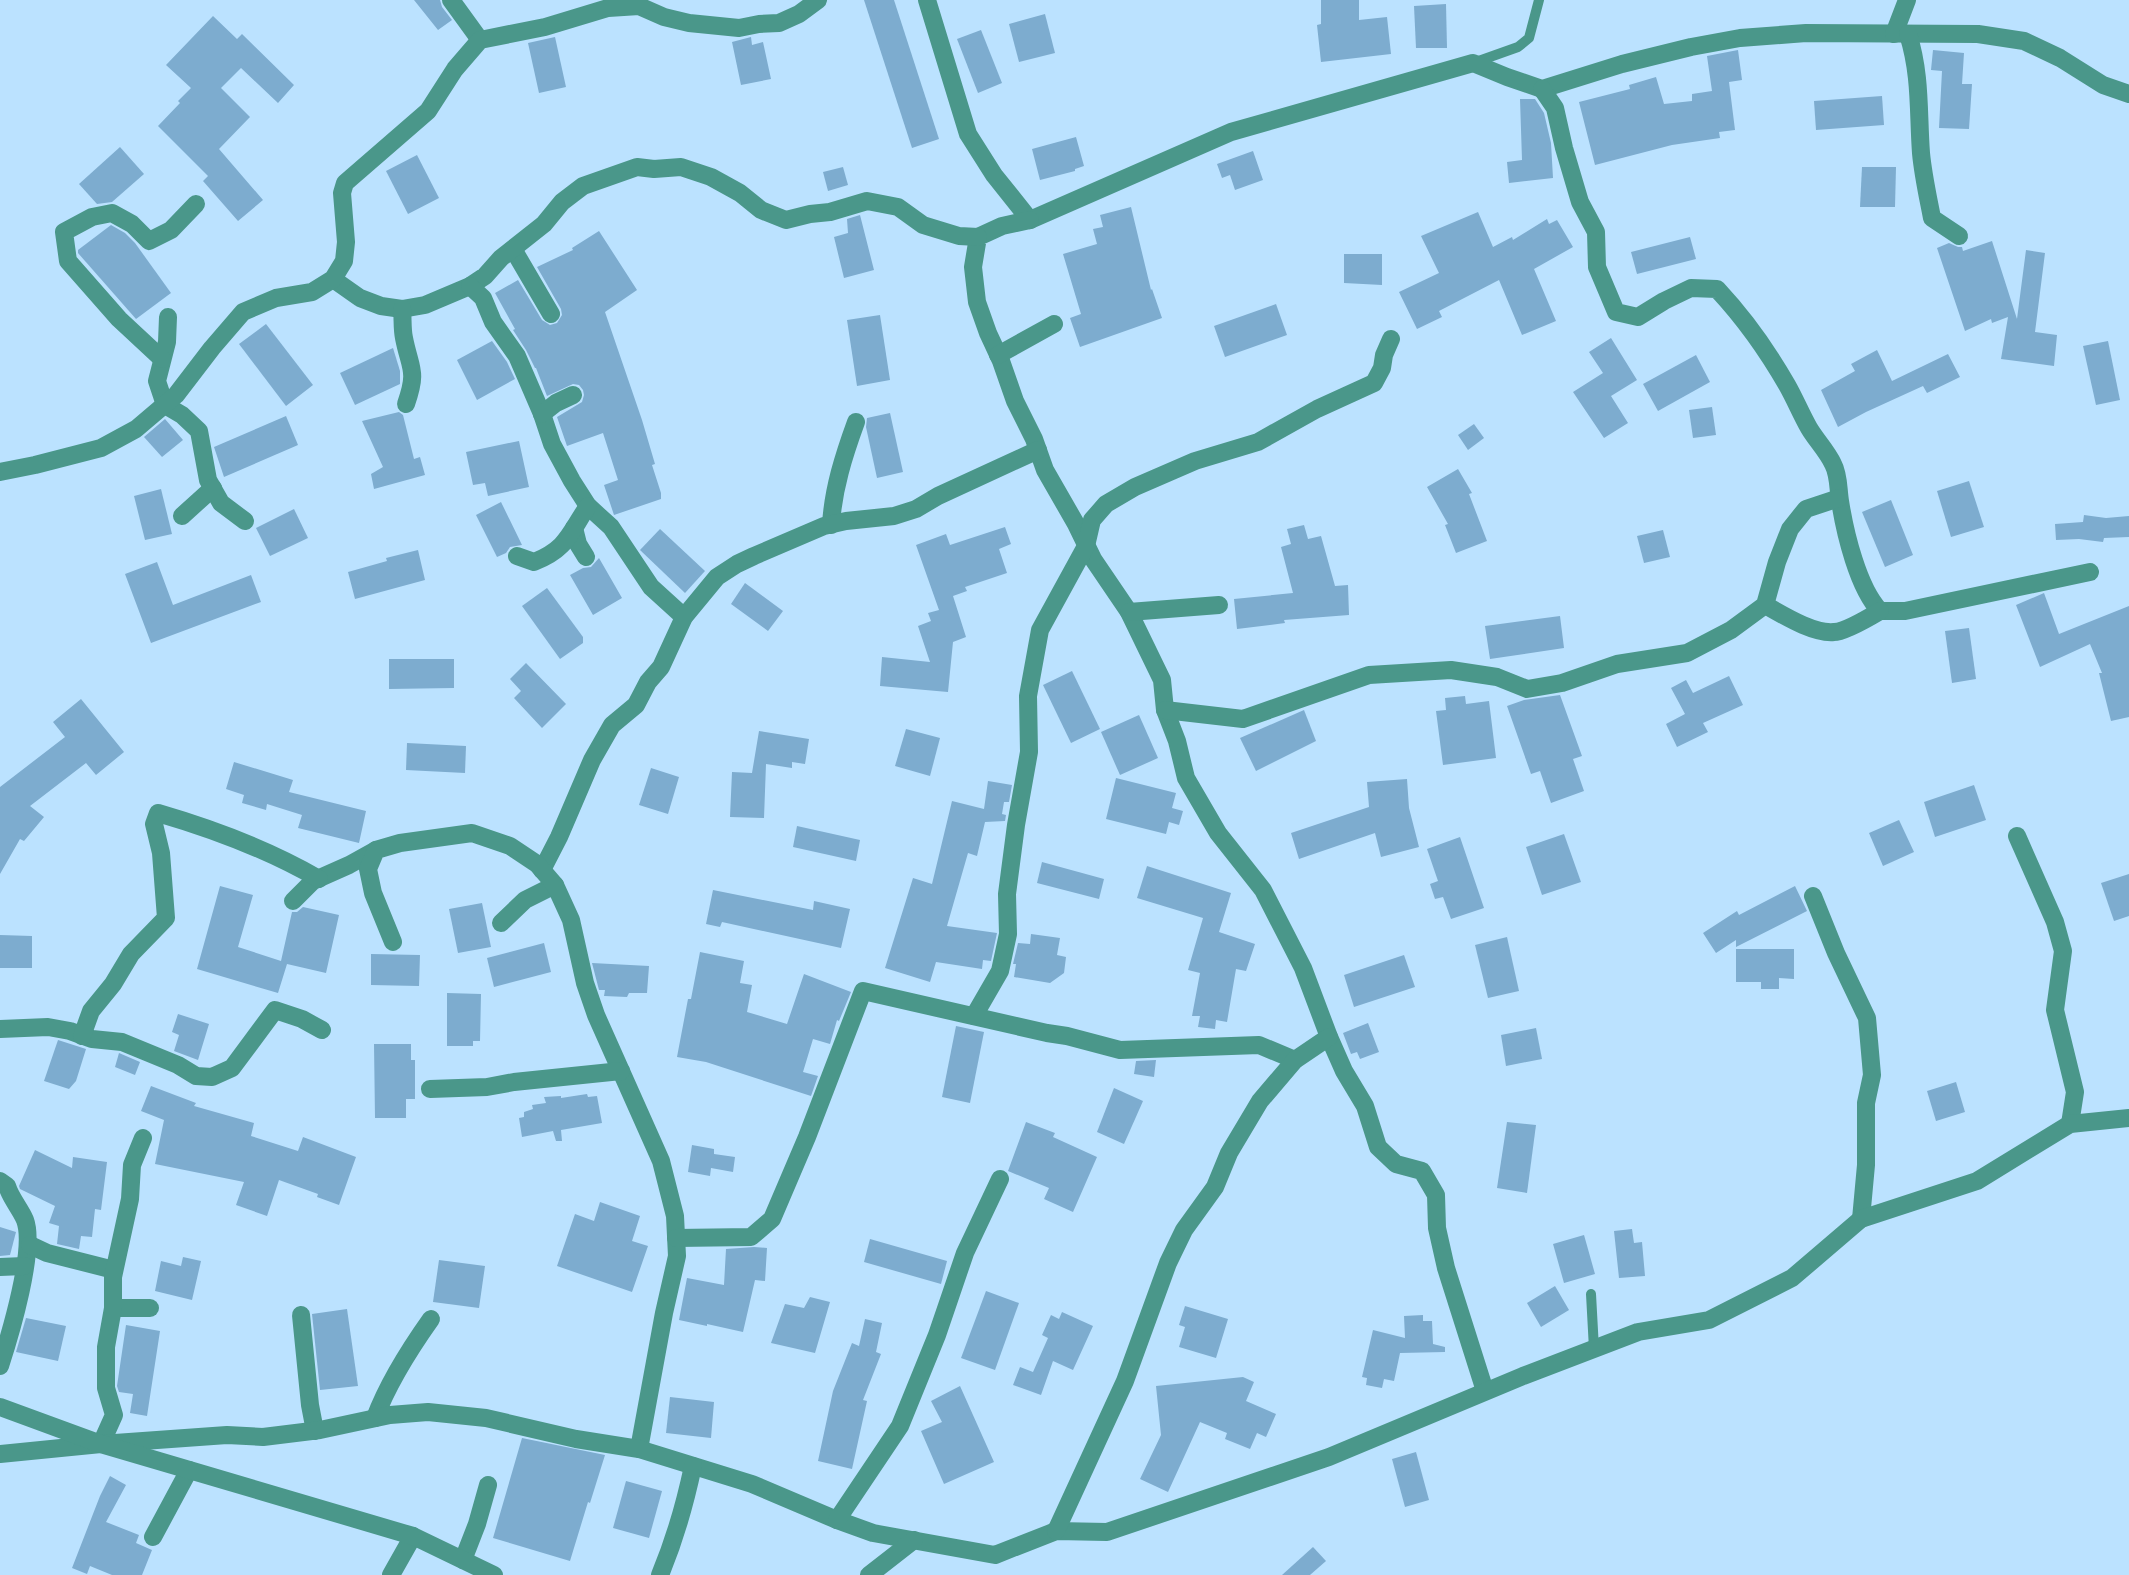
<svg xmlns="http://www.w3.org/2000/svg" width="2129" height="1575" font-family="'Nunito Sans',sans-serif">
<style>
.building{fill:#7daccf}
.lines{fill:none;stroke-linecap:round;stroke-linejoin:round}
.service{stroke:#4a978a;stroke-width:10}
.minor{stroke:#4a978a;stroke-width:18}
.tertiary{stroke:#4a978a;stroke-width:18}
</style>
<rect width="100%" height="100%" fill="#bbe2ff"/>
<!-- building -->
<g class="building">
<polygon points="414,0 440,0 442,7 452,20 438,30"/>
<polygon points="864,0 894,0 939,139 912,148"/>
<polygon points="1321,0 1359,0 1359,20 1387,17 1391,54 1321,62 1317,25 1321,24"/>
<polygon points="1446,4 1447,48 1416,48 1414,6"/>
<polygon points="1045,14 1055,53 1019,62 1009,24"/>
<polygon points="213,16 237,39 242,34 294,85 278,103 241,68 221,88 250,117 219,149 263,200 238,221 203,181 208,176 158,126 180,103 178,101 191,88 166,65"/>
<polygon points="981,30 1002,83 978,93 957,39"/>
<polygon points="555,37 566,87 539,93 528,43"/>
<polygon points="751,37 752,45 763,42 771,79 741,85 732,42"/>
<polygon points="1738,50 1742,80 1729,82 1735,130 1719,132 1720,138 1672,145 1595,165 1579,102 1630,89 1629,85 1656,77 1664,104 1692,101 1692,94 1712,91 1707,56"/>
<polygon points="1933,50 1964,53 1962,84 1972,84 1969,129 1939,128 1942,71 1931,70"/>
<polygon points="1882,96 1884,125 1816,130 1814,101"/>
<polygon points="1520,99 1535,99 1544,113 1551,143 1553,178 1509,183 1507,162 1522,160"/>
<polygon points="1076,137 1084,166 1075,169 1075,171 1040,180 1032,149"/>
<polygon points="120,147 144,174 112,202 97,204 79,184"/>
<polygon points="1253,151 1263,180 1235,190 1230,175 1222,178 1217,164"/>
<polygon points="417,155 439,198 408,214 386,171"/>
<polygon points="843,167 848,185 828,191 823,172"/>
<polygon points="1862,167 1896,167 1895,207 1860,207"/>
<polygon points="1131,207 1151,290 1152,289 1162,318 1080,347 1070,318 1081,314 1063,254 1097,244 1093,229 1103,227 1100,215"/>
<polygon points="1478,212 1493,247 1512,237 1513,240 1547,219 1549,224 1557,220 1573,247 1534,269 1556,321 1522,335 1499,280 1439,311 1442,317 1417,329 1399,292 1439,273 1421,236"/>
<polygon points="860,215 874,270 844,278 834,237 848,233 847,219"/>
<polygon points="111,225 125,233 135,243 171,293 136,319 78,253 78,250"/>
<polygon points="599,231 637,290 605,312 642,420 655,464 652,465 661,493 661,499 614,515 604,485 618,480 603,433 567,446 557,417 582,402 584,395 583,390 579,385 573,384 547,396 536,368 535,368 526,350 513,330 515,329 495,293 518,280 542,320 550,325 557,323 562,315 561,309 537,267 573,250 572,248"/>
<polygon points="1690,237 1696,259 1637,274 1631,252"/>
<polygon points="1992,241 2017,319 2026,250 2045,253 2035,332 2057,335 2054,366 2001,359 2008,317 1992,323 1991,319 1965,331 1937,248 1949,243 1958,247 1962,247 1963,251"/>
<polygon points="1344,254 1382,254 1382,285 1344,283"/>
<polygon points="1276,304 1287,335 1225,357 1214,326"/>
<polygon points="880,315 890,380 857,386 847,320"/>
<polygon points="266,324 313,385 286,406 239,344"/>
<polygon points="1611,338 1637,380 1611,396 1628,423 1604,438 1573,392 1603,373 1589,352"/>
<polygon points="492,341 507,362 515,379 477,400 457,360"/>
<polygon points="2108,341 2120,400 2096,405 2083,346"/>
<polygon points="393,348 400,371 400,384 355,405 340,373"/>
<polygon points="1877,350 1892,381 1948,354 1960,377 1927,393 1923,386 1866,412 1838,427 1821,390 1855,371 1851,364"/>
<polygon points="1696,355 1710,382 1658,411 1643,384"/>
<polygon points="1712,407 1716,435 1693,438 1689,410"/>
<polygon points="399,412 403,415 414,459 420,457 425,475 374,489 371,474 383,467 362,421"/>
<polygon points="890,413 903,472 877,478 866,427 867,418"/>
<polygon points="286,416 298,445 224,477 214,447"/>
<polygon points="165,419 183,440 162,457 144,437"/>
<polygon points="1474,424 1484,438 1468,450 1458,435"/>
<polygon points="519,441 529,487 488,496 485,483 473,485 466,452"/>
<polygon points="1458,469 1472,493 1469,494 1487,541 1456,553 1445,525 1448,524 1427,487"/>
<polygon points="1969,481 1984,527 1951,537 1937,491"/>
<polygon points="161,489 172,534 145,540 134,496"/>
<polygon points="1891,500 1913,555 1885,567 1862,512"/>
<polygon points="501,502 522,545 510,547 506,553 497,557 476,515"/>
<polygon points="294,509 308,538 270,556 256,528"/>
<polygon points="2084,515 2106,518 2129,516 2129,537 2104,538 2103,542 2079,539 2056,540 2055,524 2083,522"/>
<polygon points="1304,525 1308,539 1321,536 1335,586 1348,585 1349,615 1284,620 1285,623 1237,629 1234,599 1293,593 1281,547 1291,544 1287,529"/>
<polygon points="1005,527 1011,544 999,549 1007,573 965,587 967,591 953,596 966,637 953,642 948,692 880,686 882,657 930,662 918,626 931,621 928,613 939,610 916,545 946,534 950,545"/>
<polygon points="660,529 705,571 685,593 640,550"/>
<polygon points="1663,530 1670,557 1644,563 1637,536"/>
<polygon points="418,550 425,580 355,599 348,572 387,561 386,558"/>
<polygon points="599,558 622,598 593,615 570,575 583,568 591,567"/>
<polygon points="157,562 173,605 251,575 261,602 151,643 125,574"/>
<polygon points="745,583 783,611 768,631 731,604"/>
<polygon points="547,588 583,637 583,643 560,659 522,606"/>
<polygon points="2044,593 2059,634 2129,606 2129,717 2111,721 2099,673 2102,673 2090,644 2040,667 2016,605"/>
<polygon points="1560,616 1564,648 1490,659 1485,626"/>
<polygon points="1969,628 1976,679 1952,683 1945,631"/>
<polygon points="389,659 454,659 454,688 389,689"/>
<polygon points="526,663 566,704 542,728 514,698 521,691 510,679"/>
<polygon points="1072,671 1100,729 1071,743 1043,685"/>
<polygon points="1729,676 1743,705 1703,723 1708,732 1677,747 1666,724 1685,714 1671,688 1686,680 1693,693"/>
<polygon points="1560,695 1582,756 1573,759 1584,791 1551,803 1540,771 1531,774 1507,706 1524,700"/>
<polygon points="1465,696 1466,704 1489,701 1496,758 1443,765 1436,711 1446,710 1445,698"/>
<polygon points="81,699 124,752 96,775 86,763 30,806 44,817 24,841 20,839 0,874 0,787 65,737 53,722"/>
<polygon points="1304,710 1316,741 1256,771 1240,738"/>
<polygon points="1139,715 1158,758 1120,775 1101,732"/>
<polygon points="906,729 940,738 930,776 895,766"/>
<polygon points="759,731 809,739 805,764 792,762 792,768 766,764 764,818 730,817 732,772 752,773"/>
<polygon points="407,743 466,746 465,773 406,770"/>
<polygon points="234,762 293,780 289,792 366,811 359,843 298,828 302,815 267,804 266,810 242,803 244,795 226,789"/>
<polygon points="651,768 679,777 668,814 639,805"/>
<polygon points="1116,778 1176,793 1172,808 1183,811 1179,825 1169,822 1166,834 1106,819"/>
<polygon points="1407,779 1409,808 1419,847 1381,857 1375,833 1299,859 1291,833 1369,807 1367,782"/>
<polygon points="988,781 1012,785 1009,802 1004,802 1002,814 1006,815 1005,821 985,822 977,856 968,853 947,926 997,933 991,961 983,960 982,969 936,962 930,982 885,968 913,878 932,884 952,801 984,809"/>
<polygon points="1974,785 1986,820 1935,837 1924,802"/>
<polygon points="1899,820 1914,852 1883,866 1869,833"/>
<polygon points="797,826 860,840 856,861 793,847"/>
<polygon points="1564,834 1581,882 1542,895 1526,847"/>
<polygon points="1460,837 1484,908 1451,919 1443,897 1435,899 1430,884 1438,881 1427,849"/>
<polygon points="1042,862 1104,879 1099,899 1037,883"/>
<polygon points="1147,866 1231,893 1219,932 1255,944 1246,971 1236,969 1227,1022 1216,1020 1215,1029 1198,1027 1200,1016 1192,1016 1200,973 1188,970 1203,918 1137,898"/>
<polygon points="2129,874 2129,916 2114,921 2101,883"/>
<polygon points="220,886 253,895 238,947 281,961 292,912 297,912 303,907 339,915 326,973 287,964 278,993 197,969"/>
<polygon points="1795,886 1807,911 1736,947 1736,940 1716,953 1703,933 1737,911 1739,915"/>
<polygon points="713,890 813,910 814,901 850,909 841,948 722,922 720,927 706,924"/>
<polygon points="482,903 491,947 458,953 449,909"/>
<polygon points="1031,934 1060,938 1057,955 1066,957 1064,973 1050,983 1014,977 1016,964 1013,964 1018,943 1030,944"/>
<polygon points="0,935 32,936 32,968 0,968"/>
<polygon points="1507,937 1519,991 1488,998 1475,945"/>
<polygon points="544,943 551,972 494,987 487,958"/>
<polygon points="1736,949 1794,949 1794,979 1779,978 1779,989 1761,989 1761,982 1736,982"/>
<polygon points="700,952 744,961 740,983 752,985 747,1012 787,1024 804,974 851,992 839,1021 837,1020 830,1044 813,1039 803,1072 818,1076 811,1096 706,1062 677,1057 688,999 691,999"/>
<polygon points="371,954 420,955 419,986 371,985"/>
<polygon points="1404,955 1415,987 1354,1007 1344,975"/>
<polygon points="592,963 649,966 647,993 629,993 627,997 604,996 605,990 599,990"/>
<polygon points="447,993 481,994 480,1041 473,1041 473,1046 447,1046"/>
<polygon points="178,1014 209,1024 198,1060 174,1051 179,1035 172,1032"/>
<polygon points="1368,1023 1379,1052 1360,1059 1357,1052 1351,1054 1343,1033"/>
<polygon points="956,1026 984,1032 970,1103 942,1097"/>
<polygon points="1536,1028 1542,1059 1506,1066 1501,1035"/>
<polygon points="58,1040 86,1049 76,1081 69,1089 44,1081"/>
<polygon points="374,1044 411,1044 411,1060 415,1060 415,1099 406,1099 406,1118 375,1118"/>
<polygon points="119,1053 140,1062 135,1075 115,1067"/>
<polygon points="1156,1060 1154,1077 1134,1074 1136,1061"/>
<polygon points="1956,1082 1965,1112 1936,1121 1927,1091"/>
<polygon points="151,1086 196,1103 194,1106 254,1123 251,1136 298,1151 303,1137 356,1157 339,1205 317,1197 318,1194 279,1180 267,1216 236,1205 244,1182 155,1164 164,1120 141,1111"/>
<polygon points="1114,1088 1143,1101 1124,1144 1097,1132"/>
<polygon points="587,1094 588,1097 597,1096 602,1123 561,1130 562,1141 556,1141 553,1131 522,1137 519,1118 524,1117 524,1112 533,1109 532,1105 546,1103 544,1097 561,1096 561,1098"/>
<polygon points="1026,1122 1055,1133 1053,1137 1097,1157 1073,1212 1044,1199 1049,1188 1008,1171"/>
<polygon points="1507,1122 1536,1125 1527,1193 1497,1188"/>
<polygon points="692,1145 714,1149 714,1154 735,1157 733,1172 711,1168 710,1176 688,1172"/>
<polygon points="35,1150 72,1168 73,1157 107,1162 101,1210 95,1209 92,1237 81,1236 79,1249 57,1244 59,1226 49,1223 55,1206 20,1189 19,1186"/>
<polygon points="600,1202 640,1216 632,1241 648,1246 632,1292 557,1266 575,1214 594,1221"/>
<polygon points="0,1227 16,1232 10,1255 0,1256"/>
<polygon points="1632,1229 1634,1243 1642,1242 1645,1276 1619,1278 1614,1231"/>
<polygon points="1584,1235 1595,1274 1564,1283 1553,1244"/>
<polygon points="870,1239 947,1261 941,1284 864,1262"/>
<polygon points="754,1247 767,1248 765,1281 755,1280 743,1332 707,1324 707,1326 679,1320 687,1278 724,1285 726,1249"/>
<polygon points="183,1257 201,1261 192,1300 155,1291 161,1261 181,1266"/>
<polygon points="439,1260 485,1266 479,1308 433,1302"/>
<polygon points="1555,1286 1569,1310 1541,1327 1527,1303"/>
<polygon points="986,1291 1019,1303 995,1370 961,1358"/>
<polygon points="810,1297 830,1302 815,1353 771,1343 785,1304 804,1308"/>
<polygon points="1185,1306 1228,1319 1216,1358 1179,1347 1185,1327 1179,1325"/>
<polygon points="347,1309 358,1386 320,1390 312,1314"/>
<polygon points="1062,1312 1093,1326 1073,1370 1053,1361 1041,1395 1013,1385 1020,1367 1033,1372 1048,1338 1042,1335 1051,1315 1059,1319"/>
<polygon points="1423,1315 1423,1321 1432,1321 1433,1344 1445,1347 1445,1352 1400,1353 1394,1381 1384,1379 1382,1388 1366,1385 1367,1378 1362,1377 1373,1330 1405,1338 1404,1316"/>
<polygon points="26,1318 66,1326 58,1361 16,1352"/>
<polygon points="865,1319 882,1323 876,1352 881,1354 863,1400 867,1401 852,1469 818,1461 833,1391 852,1343 859,1346"/>
<polygon points="126,1325 160,1331 147,1416 130,1413 133,1394 119,1392 117,1386"/>
<polygon points="1243,1377 1254,1382 1246,1401 1276,1414 1266,1437 1257,1433 1250,1449 1225,1439 1227,1433 1200,1422 1168,1492 1140,1479 1161,1435 1156,1386"/>
<polygon points="960,1386 994,1462 944,1484 921,1431 942,1422 931,1401"/>
<polygon points="670,1397 714,1402 711,1438 666,1433"/>
<polygon points="522,1438 605,1455 590,1503 588,1502 570,1561 493,1538"/>
<polygon points="1416,1452 1429,1500 1405,1507 1392,1459"/>
<polygon points="110,1476 126,1485 106,1522 139,1535 136,1543 152,1550 142,1575 112,1575 90,1566 87,1574 72,1568 100,1496"/>
<polygon points="626,1481 662,1491 649,1538 613,1528"/>
<polygon points="1313,1547 1326,1561 1310,1575 1282,1575"/>
</g>
<g class="lines">
<!-- service -->
<g class="service">
<polyline points="1473,63 1518,47 1529,38 1539,0"/>
<polyline points="1591,1294 1594,1349"/>
</g>
<!-- minor -->
<g class="minor">
<polyline points="451,0 480,40"/>
<polyline points="927,0 968,134 994,175 1030,220 1231,132 1473,63 1507,77 1542,89 1622,64 1691,47 1740,38 1806,33 1978,34 2024,41 2060,58 2103,85 2129,94"/>
<polyline points="1894,34 1907,0"/>
<path d="M 1908,34 C 1921,75 1918,112 1921,153 C 1923,175 1928,197 1932,218 L 1959,236"/>
<path d="M 1542,89 L 1555,108 L 1564,148 L 1580,202 L 1596,232 L 1597,267 L 1616,312 L 1638,317 L 1664,301 L 1691,288 L 1717,289 C 1744,318 1767,350 1787,385 C 1795,399 1801,414 1809,428 C 1816,440 1827,451 1833,464 C 1839,475 1838,489 1840,501 C 1845,533 1858,588 1880,611 L 1905,611 L 2090,572"/>
<polyline points="1030,220 1002,226 978,237 973,267 977,302 988,333 1001,361 1015,401 1034,439 1045,470 1076,524 1093,559 1129,612 1162,680 1165,710 1177,741 1186,778 1218,833 1263,890 1303,968 1329,1037 1344,1071 1365,1106 1378,1147 1396,1164 1422,1171 1436,1195 1437,1228 1446,1268 1485,1391"/>
<polyline points="513,249 551,314"/>
<polyline points="333,279 360,298 381,306 402,309 425,305 470,286 485,276 501,258 544,224 562,202 583,186 637,167 654,169 681,167 711,177 740,193 761,210 786,220 810,214 830,212 867,201 898,207 923,225 959,236 978,237"/>
<polyline points="470,286 483,298 493,322 517,356 542,414 552,444 572,481 588,506 611,527 651,587 684,617"/>
<path d="M 402,309 C 403,319 402,329 404,338 C 410,369 418,370 406,404"/>
<polyline points="168,317 167,342 157,381 165,405 182,415 199,431 208,480 221,503 245,521"/>
<polyline points="998,355 1054,324"/>
<polyline points="162,359 119,319 68,261 64,232 92,217 112,213 132,224 149,241 171,230 196,204"/>
<polyline points="542,414 556,403 573,395"/>
<polyline points="0,472 35,465 101,448 136,429 176,395 212,348 243,312 276,298 312,292 333,279 344,261 346,242 342,193 345,183 428,111 455,69 480,40 545,27 608,8 639,6 664,17 689,23 739,28 759,24 779,23 799,14 818,0"/>
<polyline points="182,516 213,488"/>
<path d="M 831,525 C 833,489 844,455 856,422"/>
<polyline points="574,528 578,544 586,557"/>
<path d="M 517,556 L 534,562 C 567,549 569,534 588,506"/>
<path d="M 1765,605 C 1783,615 1813,634 1834,632 C 1845,632 1870,617 1880,611"/>
<polyline points="1129,612 1219,605"/>
<polyline points="1165,710 1243,719 1369,675 1451,670 1497,677 1527,689 1562,683 1617,664 1687,653 1731,630 1765,605 1777,562 1790,529 1806,509 1839,498"/>
<polyline points="2017,836 2055,922 2063,951 2055,1010 2075,1092 2070,1124"/>
<polyline points="542,870 559,837 592,760 612,725 636,705 648,682 661,667 684,617 717,577 737,564 754,556 824,526 846,521 894,516 916,509 938,496 1038,450"/>
<polyline points="1813,896 1836,953 1867,1018 1872,1075 1866,1103 1866,1165 1861,1219"/>
<polyline points="293,901 313,881 349,865 376,850"/>
<polyline points="501,923 525,900 555,885"/>
<polyline points="393,942 373,893 368,869 376,850 400,843 472,833 510,846 537,864 555,885 571,920 585,983 596,1015 661,1161 675,1216 677,1256 664,1313 639,1449"/>
<polyline points="974,1016 1000,971 1008,934 1007,894 1016,825 1029,752 1028,696 1040,630 1086,546 1092,520 1106,504 1135,487 1195,461 1258,442 1317,409 1374,383 1382,368 1384,355 1391,339"/>
<polyline points="0,1029 48,1027 70,1031 92,1039 122,1042 178,1065 196,1076 212,1077 232,1068 275,1010 302,1019 322,1030"/>
<path d="M 82,1036 L 91,1011 L 113,984 L 131,954 L 166,918 L 161,853 L 154,824 L 158,813 C 213,829 269,850 319,879"/>
<polyline points="430,1089 487,1087 514,1082 621,1071"/>
<path d="M 0,1181 L 7,1186 C 11,1199 20,1208 25,1220 C 36,1249 10,1335 0,1366"/>
<polyline points="676,1238 751,1237 772,1219 807,1137 863,991 1047,1033 1067,1036 1120,1050 1259,1045 1295,1060"/>
<polyline points="30,1245 47,1253 114,1270"/>
<polyline points="0,1267 24,1266"/>
<polyline points="113,1308 150,1308"/>
<polyline points="301,1315 310,1405 315,1431"/>
<path d="M 375,1418 C 388,1383 409,1350 431,1319"/>
<polyline points="101,1444 114,1415 106,1388 106,1347 113,1308 113,1277 130,1199 132,1165 143,1138"/>
<polyline points="0,1454 101,1444 227,1435 263,1437 320,1430 390,1415 428,1412 486,1418 576,1439 639,1449 752,1484 837,1520 873,1533 995,1555 1056,1531 1107,1532 1329,1457 1523,1376 1638,1332 1709,1320 1792,1278 1861,1219 1977,1181 2070,1124 2129,1118"/>
<polyline points="837,1520 900,1426 937,1335 965,1253 1000,1179"/>
<polyline points="1056,1531 1125,1381 1168,1263 1184,1230 1215,1187 1229,1153 1260,1101 1295,1060 1329,1037"/>
<polyline points="153,1537 189,1470"/>
<polyline points="463,1560 477,1524 488,1485"/>
<polyline points="391,1575 413,1536"/>
<path d="M 660,1575 C 675,1539 685,1504 693,1466"/>
<polyline points="869,1575 914,1540"/>
</g>
<!-- tertiary -->
<polyline class="tertiary" points="0,1407 101,1444 413,1536 494,1575"/>
</g>
</svg>
